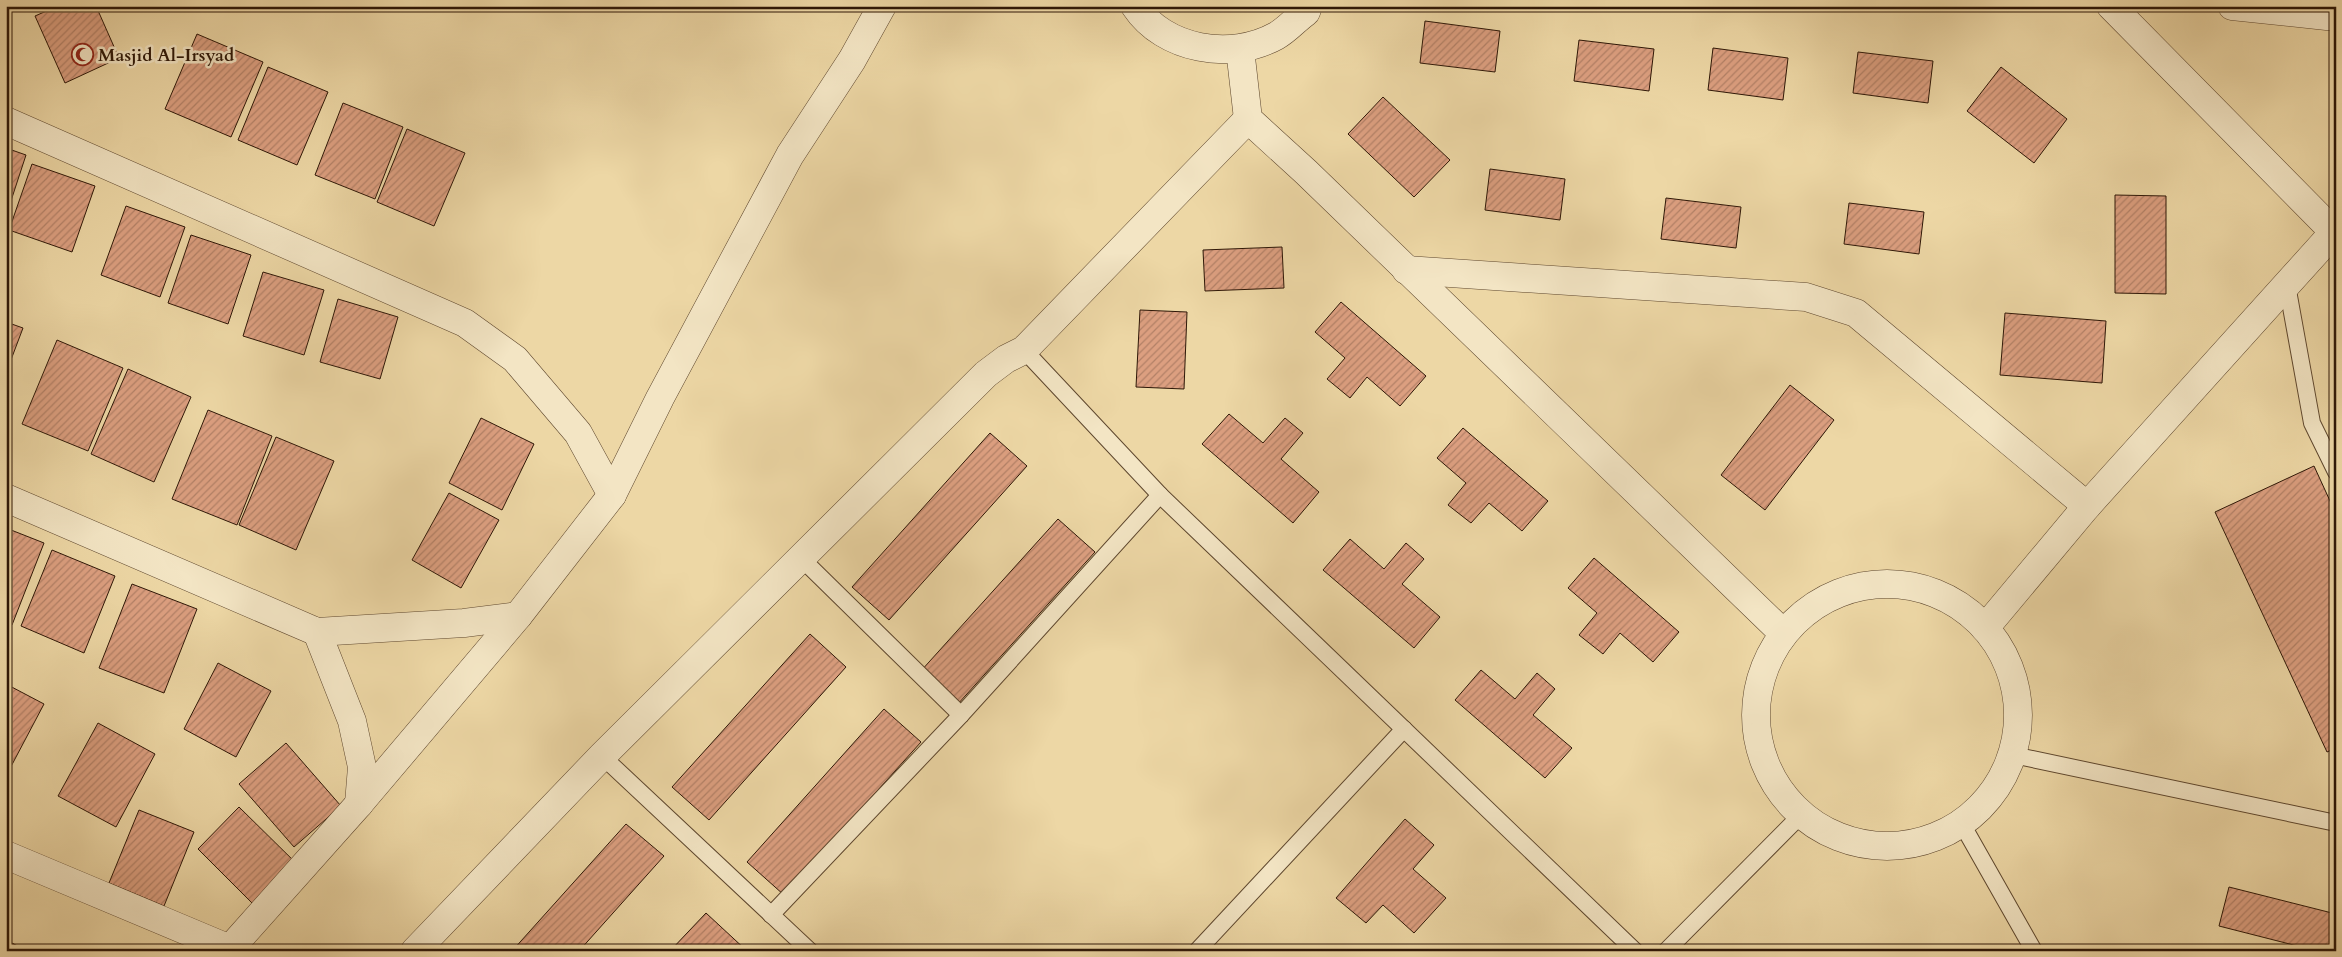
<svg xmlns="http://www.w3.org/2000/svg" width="2342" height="957" font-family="Cardo,serif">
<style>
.building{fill:url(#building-hatch);stroke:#2e1707}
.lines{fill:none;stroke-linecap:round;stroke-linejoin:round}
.lane-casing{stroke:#5e472e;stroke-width:18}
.street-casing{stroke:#5e472e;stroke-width:29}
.lane{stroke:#f3e5c4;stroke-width:16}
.street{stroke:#f3e5c4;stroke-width:28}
.labels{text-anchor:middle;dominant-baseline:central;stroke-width:5;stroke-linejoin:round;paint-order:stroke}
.poi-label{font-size:18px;font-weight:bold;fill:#2e1707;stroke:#f3e5c4;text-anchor:start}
</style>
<defs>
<pattern id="building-hatch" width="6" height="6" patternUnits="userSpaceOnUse" patternTransform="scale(1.25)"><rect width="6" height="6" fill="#dc9f80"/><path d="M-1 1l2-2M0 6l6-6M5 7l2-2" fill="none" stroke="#b38167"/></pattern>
</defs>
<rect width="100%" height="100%" fill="#edd7a5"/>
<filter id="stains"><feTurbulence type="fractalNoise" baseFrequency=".004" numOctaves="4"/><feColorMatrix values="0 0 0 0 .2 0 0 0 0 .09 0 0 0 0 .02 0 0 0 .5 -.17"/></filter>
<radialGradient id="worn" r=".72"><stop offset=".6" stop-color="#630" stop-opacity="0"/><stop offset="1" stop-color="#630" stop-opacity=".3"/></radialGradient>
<!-- building -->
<g class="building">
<polygon points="58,6 96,6 119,58 65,83 35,16"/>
<polygon points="1425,21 1500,31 1495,72 1420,63"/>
<polygon points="197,34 263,62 231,137 165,109"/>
<polygon points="1579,40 1654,49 1649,91 1574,81"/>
<polygon points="1713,48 1788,58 1783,100 1708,90"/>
<polygon points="1858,52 1933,61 1928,103 1853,93"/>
<polygon points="268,67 328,92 297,165 238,140"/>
<polygon points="2001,67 2067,119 2034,163 1967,111"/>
<polygon points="1383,97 1450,160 1414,197 1348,134"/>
<polygon points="343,103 403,127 375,199 315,175"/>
<polygon points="407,129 465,153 434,226 377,202"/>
<polygon points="6,148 26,155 6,216"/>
<polygon points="32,164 95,186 72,252 9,230"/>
<polygon points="1490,169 1565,179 1560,220 1485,210"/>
<polygon points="2115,195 2166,196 2166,294 2115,293"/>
<polygon points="1666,198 1741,207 1736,248 1661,239"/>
<polygon points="1849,203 1924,212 1919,254 1844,244"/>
<polygon points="126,206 185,227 160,297 101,275"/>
<polygon points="191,235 251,255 228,324 168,303"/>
<polygon points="1282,247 1284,288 1205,291 1203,250"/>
<polygon points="263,272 324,290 304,355 243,336"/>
<polygon points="338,299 398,317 380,379 320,362"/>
<polygon points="1341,302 1426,376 1400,406 1367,377 1350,398 1327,379 1345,358 1315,332"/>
<polygon points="1140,310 1187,312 1184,389 1136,387"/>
<polygon points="2005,313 2106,321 2102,383 2000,375"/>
<polygon points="6,322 23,328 6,373"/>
<polygon points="57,340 123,368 88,451 22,424"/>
<polygon points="128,369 191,397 154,482 91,454"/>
<polygon points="1790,385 1834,420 1765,510 1721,475"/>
<polygon points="208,410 272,436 237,525 172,499"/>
<polygon points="1229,414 1263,443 1285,418 1303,433 1281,459 1319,492 1293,523 1202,444"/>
<polygon points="481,418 534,444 502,510 449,483"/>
<polygon points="1463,428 1548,501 1522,531 1489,503 1471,523 1448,505 1466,483 1437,458"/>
<polygon points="990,433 1027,466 889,620 852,587"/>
<polygon points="276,437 334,461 296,550 239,525"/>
<polygon points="2314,466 2336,514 2336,748 2327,752 2215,512"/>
<polygon points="449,493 499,520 461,588 412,560"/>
<polygon points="1058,519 1095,552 957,705 920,672"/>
<polygon points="6,528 44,543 12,625 6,622"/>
<polygon points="1350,539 1384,569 1406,543 1424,559 1402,584 1440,617 1414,648 1323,570"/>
<polygon points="52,550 115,576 84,653 21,626"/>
<polygon points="1594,558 1679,632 1653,662 1620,633 1603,654 1579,635 1597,613 1568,588"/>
<polygon points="132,584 197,609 164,693 99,668"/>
<polygon points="810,634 846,667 709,820 672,787"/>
<polygon points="218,663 271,691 236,757 184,729"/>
<polygon points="1481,670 1515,699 1537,673 1555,689 1533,715 1572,748 1545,778 1455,700"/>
<polygon points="6,684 44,704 6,776"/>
<polygon points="884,709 921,742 784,895 747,862"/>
<polygon points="98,723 155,754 116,827 58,796"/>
<polygon points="286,743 341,806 294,847 239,784"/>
<polygon points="239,807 299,866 257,908 198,849"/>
<polygon points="139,810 194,832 164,906 109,883"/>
<polygon points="1405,819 1434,845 1413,869 1446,898 1414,933 1383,905 1366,923 1336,898"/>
<polygon points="626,824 664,856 579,951 512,951"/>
<polygon points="2229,887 2336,914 2336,951 2317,951 2219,926"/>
<polygon points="706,913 747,951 670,951"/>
<polygon points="12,943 27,951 8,951"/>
</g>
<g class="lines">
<defs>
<g id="lane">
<polyline points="2287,285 2312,423 2336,472"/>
<polyline points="1024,350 1160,495 1635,951"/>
<polyline points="801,558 961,715 1160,495"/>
<polyline points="2013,755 2336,823"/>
<polyline points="602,756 810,951"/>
<polyline points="1962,824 2034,951"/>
<polyline points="771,915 961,715"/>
<polyline points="1197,951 1404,729"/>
<polyline points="1666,951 1801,815"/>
</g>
<g id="street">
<path d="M 1135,6 C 1164,50 1231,61 1276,36 C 1287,30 1296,19 1306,12 L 1308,6"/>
<polyline points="2111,6 2336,234"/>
<polyline points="2232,6 2336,17"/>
<polyline points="1240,49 1248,119 1306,172 1783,633"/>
<polyline points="6,121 465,323 515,359 578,433 612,495"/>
<polyline points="1406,270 1806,297 1856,313 2087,506"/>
<polyline points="6,498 317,632 464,623 518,616"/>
<circle cx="1887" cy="715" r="131"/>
<polyline points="1985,628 2087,506 2336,230"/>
<polyline points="317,632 352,721 362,767 359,804"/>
<polyline points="6,855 230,949"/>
<polyline points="228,951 359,804 518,616 612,495 660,398 790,155 852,60 882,6"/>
<polyline points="415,951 602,756 986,374 1006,359 1024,350 1248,119"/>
</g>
</defs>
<!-- lane casing -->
<use href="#lane" class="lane-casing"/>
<!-- street casing -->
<use href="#street" class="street-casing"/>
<!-- lane -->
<use href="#lane" class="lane"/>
<!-- street -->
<use href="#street" class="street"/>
</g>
<!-- icons -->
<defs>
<symbol id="mosque-ring" viewBox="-11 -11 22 22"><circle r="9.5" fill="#f3e5c4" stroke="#8f2418" stroke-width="1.5"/><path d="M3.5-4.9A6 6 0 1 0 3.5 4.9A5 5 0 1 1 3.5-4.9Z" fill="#8f2418"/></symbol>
</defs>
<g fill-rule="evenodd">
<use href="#mosque-ring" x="70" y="42" width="25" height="25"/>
</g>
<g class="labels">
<!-- poi labels -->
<g class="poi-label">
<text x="98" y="55">Masjid Al-Irsyad</text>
</g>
</g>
<!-- margin -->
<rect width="2342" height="957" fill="none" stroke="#edd7a5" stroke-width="25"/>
<rect x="8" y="8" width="2327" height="942" fill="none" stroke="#2e1707" stroke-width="2.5"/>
<rect x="12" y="12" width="2317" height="932" fill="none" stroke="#2e1707"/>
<rect width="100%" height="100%" filter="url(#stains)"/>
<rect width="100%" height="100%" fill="url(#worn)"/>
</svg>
